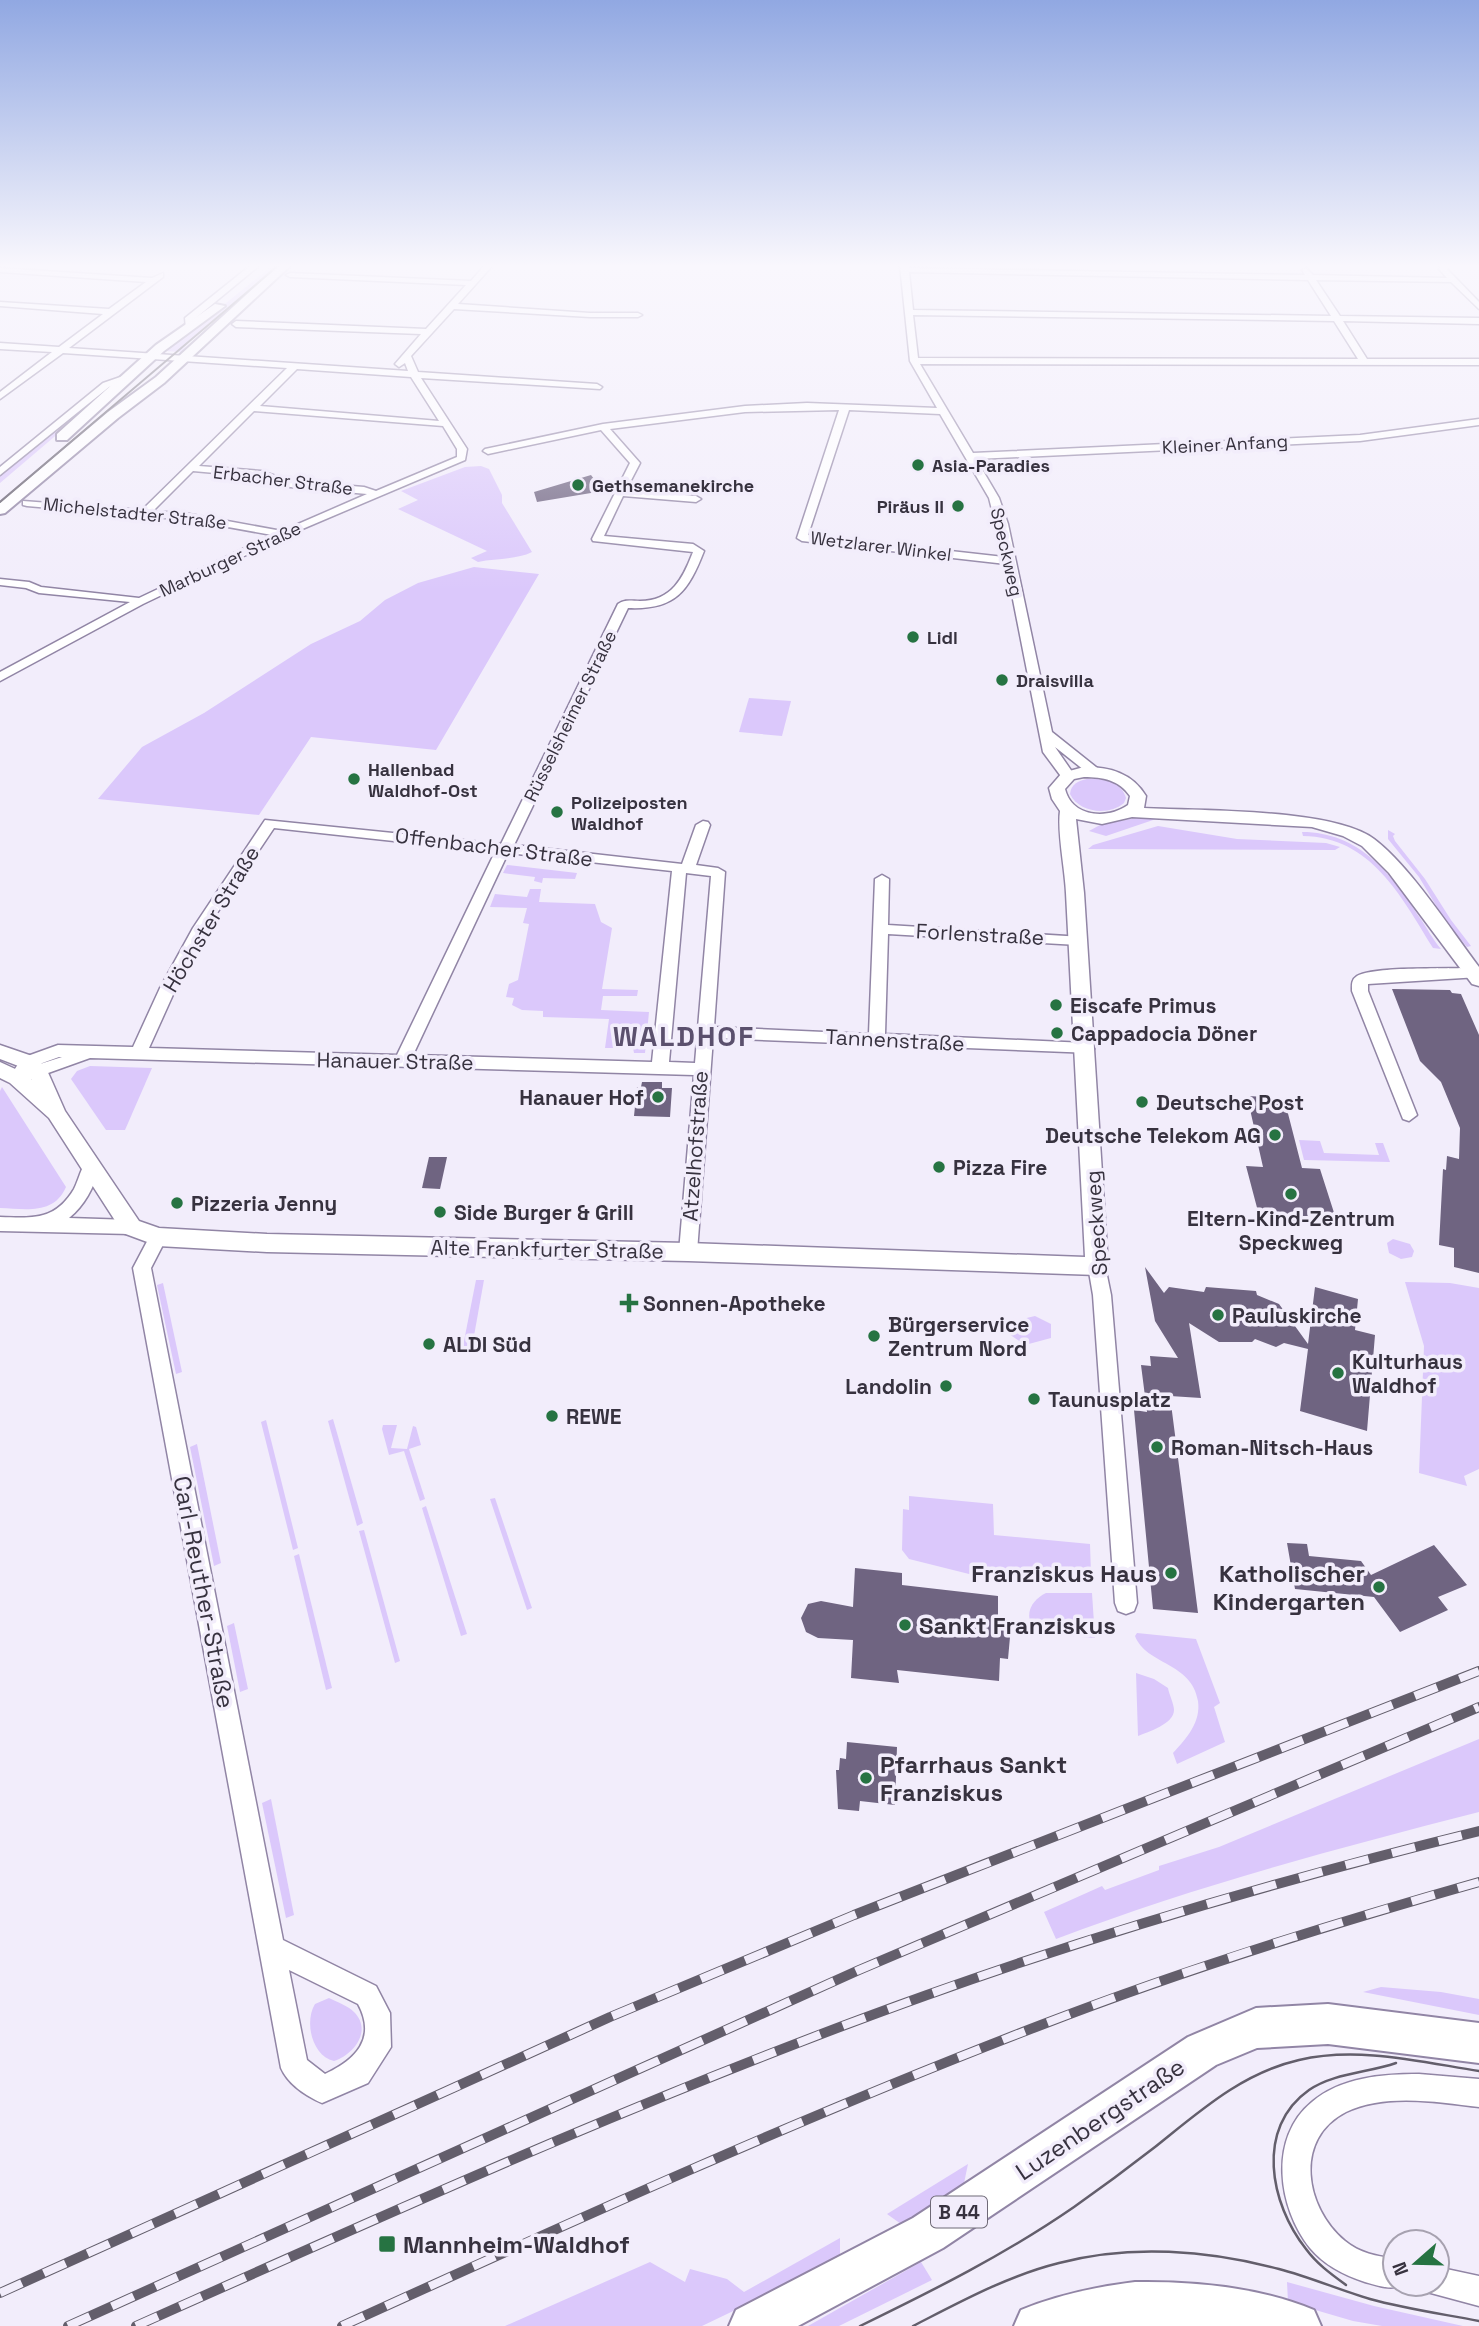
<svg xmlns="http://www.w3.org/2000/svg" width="1479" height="2326" font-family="'Space Grotesk',sans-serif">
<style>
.green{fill:#dbc8fb}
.building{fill:#6f6481}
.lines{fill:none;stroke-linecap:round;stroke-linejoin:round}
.minor-casing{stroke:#9185a5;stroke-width:3}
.tertiary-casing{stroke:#9185a5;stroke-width:3}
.secondary-casing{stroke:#9185a5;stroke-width:4}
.primary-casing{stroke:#9185a5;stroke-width:4}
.minor{fill:#fff;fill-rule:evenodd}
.tertiary{fill:#fff;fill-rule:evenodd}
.secondary{fill:#fff;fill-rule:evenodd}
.primary{fill:#fff;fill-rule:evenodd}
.tram-far1{stroke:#635e6b;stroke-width:2}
.tram{stroke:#635e6b;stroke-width:2.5}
.rail-casing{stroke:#635e6b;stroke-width:10}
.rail{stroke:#f2edfb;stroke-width:8;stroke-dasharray:24;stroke-linecap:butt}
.poi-dot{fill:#267342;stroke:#f2edfb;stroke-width:2.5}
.labels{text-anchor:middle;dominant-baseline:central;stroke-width:7;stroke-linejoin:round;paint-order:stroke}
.far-street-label{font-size:18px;fill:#37323f;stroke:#f2edfb}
.far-poi-label{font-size:18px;font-weight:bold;fill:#37323f;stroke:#f2edfb;text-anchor:start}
.shield{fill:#f2edfb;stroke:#6f6a77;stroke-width:2}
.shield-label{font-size:19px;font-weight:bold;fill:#37323f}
.street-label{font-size:21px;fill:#37323f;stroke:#f2edfb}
.poi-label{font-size:21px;font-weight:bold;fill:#37323f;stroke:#f2edfb;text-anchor:start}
.near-poi-label{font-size:24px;font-weight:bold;fill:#37323f;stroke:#f2edfb;text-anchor:start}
.near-street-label{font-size:24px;fill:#37323f;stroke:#f2edfb}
.district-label{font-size:28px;font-weight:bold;letter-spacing:2px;fill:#5b506d;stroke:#f2edfb}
</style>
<rect width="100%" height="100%" fill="#f2edfb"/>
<!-- green -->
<g class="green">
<polygon points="273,265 282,265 230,312 226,311 189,342 181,352 167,351"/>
<polygon points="121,380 0,483 0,475 108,387"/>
<path d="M 465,467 L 481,466 L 489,469 L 502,495 L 502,503 L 532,552 C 516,560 496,558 478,562 L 471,558 L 487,551 L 398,509 L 418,500 L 401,491 Z"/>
<polygon points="474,567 539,574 436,750 311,737 259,815 98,799 142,747 204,713 311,644 360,621 385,600 418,583"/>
<polygon points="749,698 791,701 782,736 739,732"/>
<path d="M 1087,779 C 1102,778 1121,781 1126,798 L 1124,803 C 1109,816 1079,813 1070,794 C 1071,784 1078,781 1087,779 Z"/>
<polygon points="1146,816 1156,817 1156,819 1106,836 1089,831 1100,825"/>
<polygon points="1158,826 1237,839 1326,843 1340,847 1335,850 1088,849 1093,845"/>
<polygon points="1388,830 1395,834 1393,836 1395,841 1425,879 1451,920 1471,946 1467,947 1444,919 1419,877 1388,839"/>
<path d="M 1302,832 C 1359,832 1392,874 1420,918 C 1427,928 1433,940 1441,949 L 1433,948 C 1401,896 1371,837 1303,836 Z"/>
<polygon points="507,865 577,873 575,879 543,878 542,883 534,881 535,877 503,873"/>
<polygon points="530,889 541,889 539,902 595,904 601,922 612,928 602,989 638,990 637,996 603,996 601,1010 649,1012 645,1053 634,1053 633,1048 605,1048 609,1019 543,1017 543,1011 522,1010 512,1005 514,998 506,997 509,984 518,980 529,924 523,923 527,908 490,907 495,894 527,897"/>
<polygon points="90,1066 152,1068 125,1130 106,1130 71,1079 77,1071"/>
<path d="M 2,1087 L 66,1187 C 54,1215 26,1209 0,1208 L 0,1091 Z"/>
<polygon points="1299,1140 1320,1141 1324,1153 1379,1155 1375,1143 1383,1143 1390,1162 1304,1160"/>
<polygon points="1393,1239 1410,1244 1414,1251 1412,1257 1401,1259 1389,1253 1387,1243"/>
<polygon points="476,1280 484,1280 472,1347 463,1346"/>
<polygon points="1405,1282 1450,1283 1479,1288 1479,1469 1464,1476 1467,1486 1419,1473 1424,1346"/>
<polygon points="163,1283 182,1372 176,1374 157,1285"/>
<polygon points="1035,1316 1051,1324 1051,1338 1025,1345 1002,1329 1002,1324"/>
<polygon points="333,1419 363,1523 357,1526 328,1421"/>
<polygon points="266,1420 298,1548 293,1550 261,1422"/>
<polygon points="383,1425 397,1425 391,1448 407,1449 413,1426 416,1427 421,1445 409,1449 425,1499 420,1501 404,1451 389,1455 382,1429"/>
<polygon points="197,1444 221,1563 214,1566 190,1447"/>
<polygon points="909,1496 993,1504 994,1535 1090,1544 1091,1574 1026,1582 993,1580 909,1559 902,1550 903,1509 909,1510"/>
<polygon points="495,1498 532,1608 527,1610 490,1499"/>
<polygon points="426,1506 467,1634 461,1636 422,1508"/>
<polygon points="364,1530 400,1661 395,1663 359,1531"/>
<polygon points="299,1554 332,1688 326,1690 294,1556"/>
<path d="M 1046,1593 L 1092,1593 L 1095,1638 L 1042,1634 C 1022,1623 1027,1602 1046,1593 Z"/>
<polygon points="234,1623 248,1689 240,1692 227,1626"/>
<path d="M 1137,1633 L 1196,1639 L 1220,1703 L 1214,1707 L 1225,1742 L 1177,1764 L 1173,1753 C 1187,1738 1201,1722 1198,1701 C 1192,1662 1146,1665 1135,1636 Z"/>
<path d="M 1136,1673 L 1154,1679 L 1168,1688 C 1169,1694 1174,1704 1174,1710 C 1174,1724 1148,1732 1138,1736 Z"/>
<path d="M 1479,1739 L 1479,1812 C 1335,1849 1195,1886 1056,1939 L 1044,1912 L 1102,1886 L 1105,1890 L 1159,1870 L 1159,1866 L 1219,1847 Z"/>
<polygon points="271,1799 294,1915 286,1918 262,1803"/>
<polygon points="1381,1987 1441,1992 1479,1999 1479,2015 1363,1992"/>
<path d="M 329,1998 C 337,2002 348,2006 354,2012 C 373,2031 353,2055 334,2061 C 312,2056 304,2022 315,2004 Z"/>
<polygon points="968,2164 963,2188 901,2224 887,2214"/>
<polygon points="840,2238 840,2260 702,2326 505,2326 650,2262 685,2282 690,2269 727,2279 744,2292"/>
<polygon points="921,2262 932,2280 839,2326 808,2326"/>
<polygon points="1287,2282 1374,2306 1463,2326 1382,2326 1353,2321 1288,2302"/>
</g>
<!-- building -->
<g class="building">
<polygon points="591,475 603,491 537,502 534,492"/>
<polygon points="1392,989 1450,990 1452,993 1461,994 1479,1035 1479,1273 1454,1267 1454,1248 1439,1245 1443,1169 1446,1170 1447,1156 1459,1159 1460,1128 1441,1082 1420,1061"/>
<polygon points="642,1082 662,1082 662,1088 672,1088 670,1117 634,1116 637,1087 641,1087"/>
<polygon points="1247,1096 1284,1098 1302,1168 1320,1169 1337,1222 1260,1219 1246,1166 1263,1167"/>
<polygon points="429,1157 447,1157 440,1189 422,1188"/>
<polygon points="1145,1267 1164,1293 1169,1287 1204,1292 1206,1287 1256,1291 1257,1295 1279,1304 1308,1344 1315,1287 1358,1299 1355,1330 1375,1335 1367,1431 1300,1411 1308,1349 1284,1343 1276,1347 1255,1339 1252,1342 1219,1342 1189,1323 1201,1398 1170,1396 1198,1613 1153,1609 1134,1410 1147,1412 1141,1365 1151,1366 1150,1356 1178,1358 1155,1321"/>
<polygon points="1287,1543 1307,1544 1309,1556 1361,1561 1371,1575 1434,1545 1467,1585 1438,1597 1448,1610 1400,1632 1374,1597 1295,1589"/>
<polygon points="855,1568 902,1573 902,1585 998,1596 998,1616 1007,1617 1010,1637 1008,1659 1000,1658 999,1681 897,1670 899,1683 851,1678 853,1640 818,1638 806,1632 801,1618 808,1604 821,1601 853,1607"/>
<polygon points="847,1742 897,1747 895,1805 860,1801 859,1811 838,1809 836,1770 839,1770 840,1758 846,1759"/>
</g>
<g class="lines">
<defs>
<g id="minor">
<polygon points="251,265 260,265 192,321 192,329 186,329 185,318"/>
<path d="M 485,265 L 493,265 L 458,304 L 590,313 L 638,313 L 642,315 L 638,317 L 590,317 L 454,309 L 411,356 L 418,372 L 597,384 L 602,387 L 600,389 L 421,378 L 467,449 L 465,460 L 300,530 L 214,570 L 143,604 L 0,681 L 0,672 L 130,602 L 39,593 L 26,588 L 0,585 L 0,579 L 29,582 L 41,587 L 139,598 L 272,535 L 189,520 L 27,506 L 23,505 L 23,501 L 142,510 L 287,368 L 63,353 L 0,399 L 0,392 L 52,352 L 0,349 L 0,343 L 59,347 L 103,314 L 0,306 L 0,302 L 109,309 L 146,282 L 0,272 L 0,268 L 152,278 L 163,273 L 163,277 L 69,348 L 408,371 L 405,363 L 399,367 L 395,364 L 421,334 L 236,327 L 232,324 L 236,321 L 426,329 L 466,285 L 290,277 L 286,275 L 290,273 L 471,281 ZM 297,369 L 411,377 L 439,421 L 260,406 ZM 254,411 L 443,426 L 457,449 L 457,457 L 376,491 L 364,487 L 291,481 L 261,471 L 199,466 ZM 193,471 L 260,477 L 290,487 L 367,494 L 282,531 L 189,514 L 153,511 Z"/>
<path d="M 900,265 L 908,265 L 908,268 L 1305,275 L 1302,270 L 1306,268 L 1313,275 L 1447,278 L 1439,269 L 1441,265 L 1449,265 L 1447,269 L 1479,302 L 1479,309 L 1451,282 L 1316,280 L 1340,316 L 1479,318 L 1479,324 L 1343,321 L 1367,359 L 1479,359 L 1479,365 L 920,364 L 973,453 L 1360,435 L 1479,419 L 1479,425 L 1360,441 L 976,459 L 999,498 L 1008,524 L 1052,732 L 1101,771 L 1099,774 L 1089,774 L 1055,747 L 1075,776 L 1068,780 L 1063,779 L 1043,752 L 1006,564 L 802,541 L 797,538 L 839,410 L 745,412 L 610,429 L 640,463 L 626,490 L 696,496 L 701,499 L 696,502 L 623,496 L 604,536 L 693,544 L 704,551 C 688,592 675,610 628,608 L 514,845 L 682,864 L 696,825 L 703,821 L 708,822 L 710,825 L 696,865 L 718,868 L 725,872 L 714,1027 L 869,1034 L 875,879 L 882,875 L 889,879 L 888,925 L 1083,937 L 1086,940 L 1083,943 L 1078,945 L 888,934 L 885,1034 L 1086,1043 L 1094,1049 L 1092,1053 L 713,1038 L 697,1252 L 695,1257 L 688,1259 L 681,1257 L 679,1252 L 694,1075 L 90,1058 L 23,1082 L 11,1082 L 9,1078 L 22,1058 L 58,1045 L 133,1047 L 160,988 L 193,928 L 265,820 L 501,844 L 618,604 C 625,599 631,601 640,601 C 672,601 683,578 693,552 L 593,541 L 592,539 L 630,463 L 601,430 L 488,454 L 483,451 L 485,449 L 603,424 L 745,406 L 807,403 L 937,408 L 910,361 ZM 909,272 L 1308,280 L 1331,316 L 913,310 ZM 913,315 L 1334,321 L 1358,359 L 918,358 ZM 849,410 L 940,414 L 989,498 L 1004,557 L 808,535 ZM 274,828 L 495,852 L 397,1055 L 149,1048 L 176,988 L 207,928 ZM 508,853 L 672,871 L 652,1062 L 413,1055 ZM 686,873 L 711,876 L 695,1063 L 669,1062 ZM 59,1057 L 62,1057 L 34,1066 Z"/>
<polygon points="129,374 136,376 109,387 0,475 0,467 103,383"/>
<path d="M 1474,968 L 1479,969 L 1479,977 L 1368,984 L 1368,991 L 1417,1115 L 1409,1121 L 1403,1119 L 1352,991 C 1352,985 1351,980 1357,976 C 1375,966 1449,969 1474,968 Z"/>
<path d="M 91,1161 L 97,1163 L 100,1168 C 93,1188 85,1205 69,1218 L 131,1220 L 137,1222 L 140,1227 L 137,1232 L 131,1234 L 0,1231 L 0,1217 C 32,1218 55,1221 74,1189 C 78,1181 80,1172 85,1163 Z"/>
<path d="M 158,1230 L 164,1232 L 167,1237 L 151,1268 L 283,1940 L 376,1986 L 390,2013 L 391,2047 L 368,2083 L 322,2103 C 306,2096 288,2084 281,2068 L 133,1268 L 152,1232 ZM 289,1970 L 358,2004 C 377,2039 355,2060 325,2074 L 307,2060 Z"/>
<polygon points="1097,1259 1104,1261 1111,1295 1137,1603 1134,1611 1126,1614 1118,1611 1115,1603 1093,1295 1088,1266 1090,1261"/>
<path d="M 1419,2074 L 1479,2079 L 1479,2107 C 1438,2102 1385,2093 1346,2112 C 1293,2139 1305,2208 1345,2241 C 1359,2253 1377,2256 1395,2259 L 1395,2284 L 1406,2284 C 1392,2291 1379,2286 1365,2282 C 1344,2275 1324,2265 1310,2248 C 1278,2208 1268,2138 1312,2102 C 1341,2077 1383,2074 1419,2074 Z"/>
<polygon points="1437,2267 1479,2276 1479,2306 1427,2292 1423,2284 1437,2284"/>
</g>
<path id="tertiary" d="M 1084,767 C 1110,767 1132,773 1146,796 L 1144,808 C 1198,811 1333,808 1374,839 C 1410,866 1451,930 1479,967 L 1479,986 L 1472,984 L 1389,873 L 1362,846 L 1343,836 L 1312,827 L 1132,817 L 1102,824 L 1076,819 L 1084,893 L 1108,1266 L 1105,1272 L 1097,1275 L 688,1261 L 267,1252 L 158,1246 L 123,1233 L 49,1118 L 10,1083 L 0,1078 L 0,1062 L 24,1073 L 32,1080 L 21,1067 L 0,1059 L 0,1045 L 35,1057 L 46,1068 L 65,1111 L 139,1221 L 159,1228 L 267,1234 L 688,1243 L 1085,1257 L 1066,893 C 1065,869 1057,832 1060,811 L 1052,799 L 1049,788 L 1062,773 ZM 1084,777 C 1103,777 1119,780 1130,796 L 1128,805 C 1107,820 1072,817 1065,789 L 1074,779 Z"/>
<g id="secondary">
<polygon points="279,265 291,265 164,383 118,418 5,513 0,514 0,503 108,412 156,377"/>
<polygon points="215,304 225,306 164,351 67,440 57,440 57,434 156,345"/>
</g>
<g id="primary">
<polygon points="1328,2004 1479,2023 1479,2063 1328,2044 1257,2048 1216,2065 943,2248 798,2326 729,2326 736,2310 913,2218 1188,2037 1256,2008"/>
<path d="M 1135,2282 C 1195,2281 1258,2287 1314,2310 L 1321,2326 L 1014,2326 L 1021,2310 C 1058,2295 1095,2287 1135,2282 Z"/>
</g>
</defs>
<!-- minor casing -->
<use href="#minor" class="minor-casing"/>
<!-- tertiary casing -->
<use href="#tertiary" class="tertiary-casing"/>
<!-- secondary casing -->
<use href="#secondary" class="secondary-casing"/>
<!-- primary casing -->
<use href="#primary" class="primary-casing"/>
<!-- minor -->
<use href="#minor" class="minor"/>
<!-- tertiary -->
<use href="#tertiary" class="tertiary"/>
<!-- secondary -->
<use href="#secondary" class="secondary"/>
<!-- primary -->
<use href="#primary" class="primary"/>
<!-- tram-far1 -->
<polyline class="tram-far1" points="0,502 279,265"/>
<!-- tram -->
<g class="tram">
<path d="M 1346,2285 C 1331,2274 1317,2264 1306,2249 C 1270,2204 1255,2128 1309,2090 C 1334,2073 1367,2073 1396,2063"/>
<path d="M 860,2326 C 934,2290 1006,2254 1074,2207 C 1101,2188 1128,2168 1155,2147 C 1200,2111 1242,2073 1299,2060 C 1358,2046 1421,2062 1479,2071"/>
<path d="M 913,2326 C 960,2302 1007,2276 1059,2263 C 1130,2244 1208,2250 1279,2269 C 1310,2277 1339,2290 1370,2299 C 1406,2309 1443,2314 1479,2321"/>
</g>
<defs>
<g id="rail">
<polyline points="0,2293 610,2017 854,1915 1479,1671"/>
<polyline points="68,2326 859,1970 1479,1707"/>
<path d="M 136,2326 C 396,2210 658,2091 927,1995 C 1108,1930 1292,1877 1479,1831"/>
<path d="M 342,2326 C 573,2221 804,2116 1041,2025 C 1185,1969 1331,1924 1479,1882"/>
</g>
</defs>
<!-- rail casing -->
<use href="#rail" class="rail-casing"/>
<!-- rail -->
<use href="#rail" class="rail"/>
</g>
<!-- sky -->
<linearGradient id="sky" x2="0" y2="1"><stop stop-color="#91a8e2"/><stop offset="0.45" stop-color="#f9f7fd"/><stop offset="1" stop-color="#f9f7fd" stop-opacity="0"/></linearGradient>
<rect width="1479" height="591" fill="url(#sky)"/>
<!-- markers -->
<g class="poi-dot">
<circle cx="918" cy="465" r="7"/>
<circle cx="578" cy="485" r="7"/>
<circle cx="958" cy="506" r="7"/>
<circle cx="913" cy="637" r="7"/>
<circle cx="1002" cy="680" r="7"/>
<circle cx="354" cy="779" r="7"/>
<circle cx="557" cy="812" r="7"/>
<circle cx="1056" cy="1005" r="7"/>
<circle cx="1057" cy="1033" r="7"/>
<circle cx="658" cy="1097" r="7"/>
<circle cx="1142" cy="1102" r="7"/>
<circle cx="1275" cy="1135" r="7"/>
<circle cx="939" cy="1167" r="7"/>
<circle cx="1291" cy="1194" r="7"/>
<circle cx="177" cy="1203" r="7"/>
<circle cx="440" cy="1212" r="7"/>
<path d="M625.5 1292.5h7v7h7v7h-7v7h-7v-7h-7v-7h7z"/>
<circle cx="1218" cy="1315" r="7"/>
<circle cx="874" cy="1336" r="7"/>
<circle cx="429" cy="1344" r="7"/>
<circle cx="1338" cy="1373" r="7"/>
<circle cx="946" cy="1386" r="7"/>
<circle cx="1034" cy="1399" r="7"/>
<circle cx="552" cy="1416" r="7"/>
<circle cx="1157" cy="1447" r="7"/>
<circle cx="1171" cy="1573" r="7"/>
<circle cx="1379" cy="1587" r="7"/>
<circle cx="905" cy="1625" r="7"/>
<circle cx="866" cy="1778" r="7"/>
<rect x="378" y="2235" width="18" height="18" rx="3.5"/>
</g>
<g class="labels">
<!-- far-street labels -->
<g class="far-street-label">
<text transform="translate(1225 444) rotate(-3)">Kleiner Anfang</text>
<text transform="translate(283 480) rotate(7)">Erbacher Straße</text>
<text transform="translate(135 513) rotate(6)">Michelstadter Straße</text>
<text transform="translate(881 546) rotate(7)">Wetzlarer Winkel</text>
<text transform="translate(1007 552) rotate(77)">Speckweg</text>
<text transform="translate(230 559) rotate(-25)">Marburger Straße</text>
<text transform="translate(570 716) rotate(-64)">Rüsselsheimer Straße</text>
</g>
<!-- far-poi labels -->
<g class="far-poi-label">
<text x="932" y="465">Asia-Paradies</text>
<text x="592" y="485">Gethsemanekirche</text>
<text x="944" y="506" text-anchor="end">Piräus II</text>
<text x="927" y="637">Lidl</text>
<text x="1016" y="680">Draisvilla</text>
<text x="368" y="769">Hallenbad<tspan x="368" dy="21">Waldhof-Ost</tspan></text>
<text x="571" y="802">Polizeiposten<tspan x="571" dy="21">Waldhof</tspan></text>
</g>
<!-- shield labels -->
<rect class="shield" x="931" y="2196.5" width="56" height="31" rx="5"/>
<g class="shield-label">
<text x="959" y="2212">B 44</text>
</g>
<!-- street labels -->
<g class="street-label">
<text transform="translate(494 847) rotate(7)">Offenbacher Straße</text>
<text transform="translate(211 919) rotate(-59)">Höchster Straße</text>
<text transform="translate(980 934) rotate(3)">Forlenstraße</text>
<text transform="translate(895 1040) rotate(3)">Tannenstraße</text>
<text transform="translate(395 1061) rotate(1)">Hanauer Straße</text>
<text transform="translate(695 1146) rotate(-86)">Atzelhofstraße</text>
<text transform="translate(1096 1223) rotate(-94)">Speckweg</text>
<text transform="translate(547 1249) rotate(1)">Alte Frankfurter Straße</text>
</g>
<!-- poi labels -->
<g class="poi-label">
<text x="1070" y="1005">Eiscafe Primus</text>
<text x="1071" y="1033">Cappadocia Döner</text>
<text x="644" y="1097" text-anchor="end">Hanauer Hof</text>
<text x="1156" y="1102">Deutsche Post</text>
<text x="1261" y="1135" text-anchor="end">Deutsche Telekom AG</text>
<text x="953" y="1167">Pizza Fire</text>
<text x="191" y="1203">Pizzeria Jenny</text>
<text x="454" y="1212">Side Burger &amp; Grill</text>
<text x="1291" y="1218" text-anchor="middle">Eltern-Kind-Zentrum<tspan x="1291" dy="24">Speckweg</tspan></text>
<text x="643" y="1303">Sonnen-Apotheke</text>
<text x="1232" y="1315">Pauluskirche</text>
<text x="888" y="1324">Bürgerservice<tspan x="888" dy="24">Zentrum Nord</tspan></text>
<text x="443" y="1344">ALDI Süd</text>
<text x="1352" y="1361">Kulturhaus<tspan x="1352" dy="24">Waldhof</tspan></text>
<text x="932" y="1386" text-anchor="end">Landolin</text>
<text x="1048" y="1399">Taunusplatz</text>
<text x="566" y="1416">REWE</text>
<text x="1171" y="1447">Roman-Nitsch-Haus</text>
</g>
<!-- near-poi labels -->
<g class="near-poi-label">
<text x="1157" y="1573" text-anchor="end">Franziskus Haus</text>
<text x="1365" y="1573" text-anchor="end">Katholischer<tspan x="1365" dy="28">Kindergarten</tspan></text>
<text x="919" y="1625">Sankt Franziskus</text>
<text x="880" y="1764">Pfarrhaus Sankt<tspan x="880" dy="28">Franziskus</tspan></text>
<text x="403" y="2244">Mannheim-Waldhof</text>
</g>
<!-- near-street labels -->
<g class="near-street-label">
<text transform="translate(204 1592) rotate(79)">Carl-Reuther-Straße</text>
<text transform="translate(1100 2119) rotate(-34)">Luzenbergstraße</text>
</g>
<!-- district labels -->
<g class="district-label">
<text x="684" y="1036">WALDHOF</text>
</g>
</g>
<!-- north arrow -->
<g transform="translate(1416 2263) rotate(250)"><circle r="33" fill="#f2edfb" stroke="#a7a2b0" stroke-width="2"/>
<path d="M0-5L12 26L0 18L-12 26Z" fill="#267342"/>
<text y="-10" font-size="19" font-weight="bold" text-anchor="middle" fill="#37323f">N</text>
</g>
</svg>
